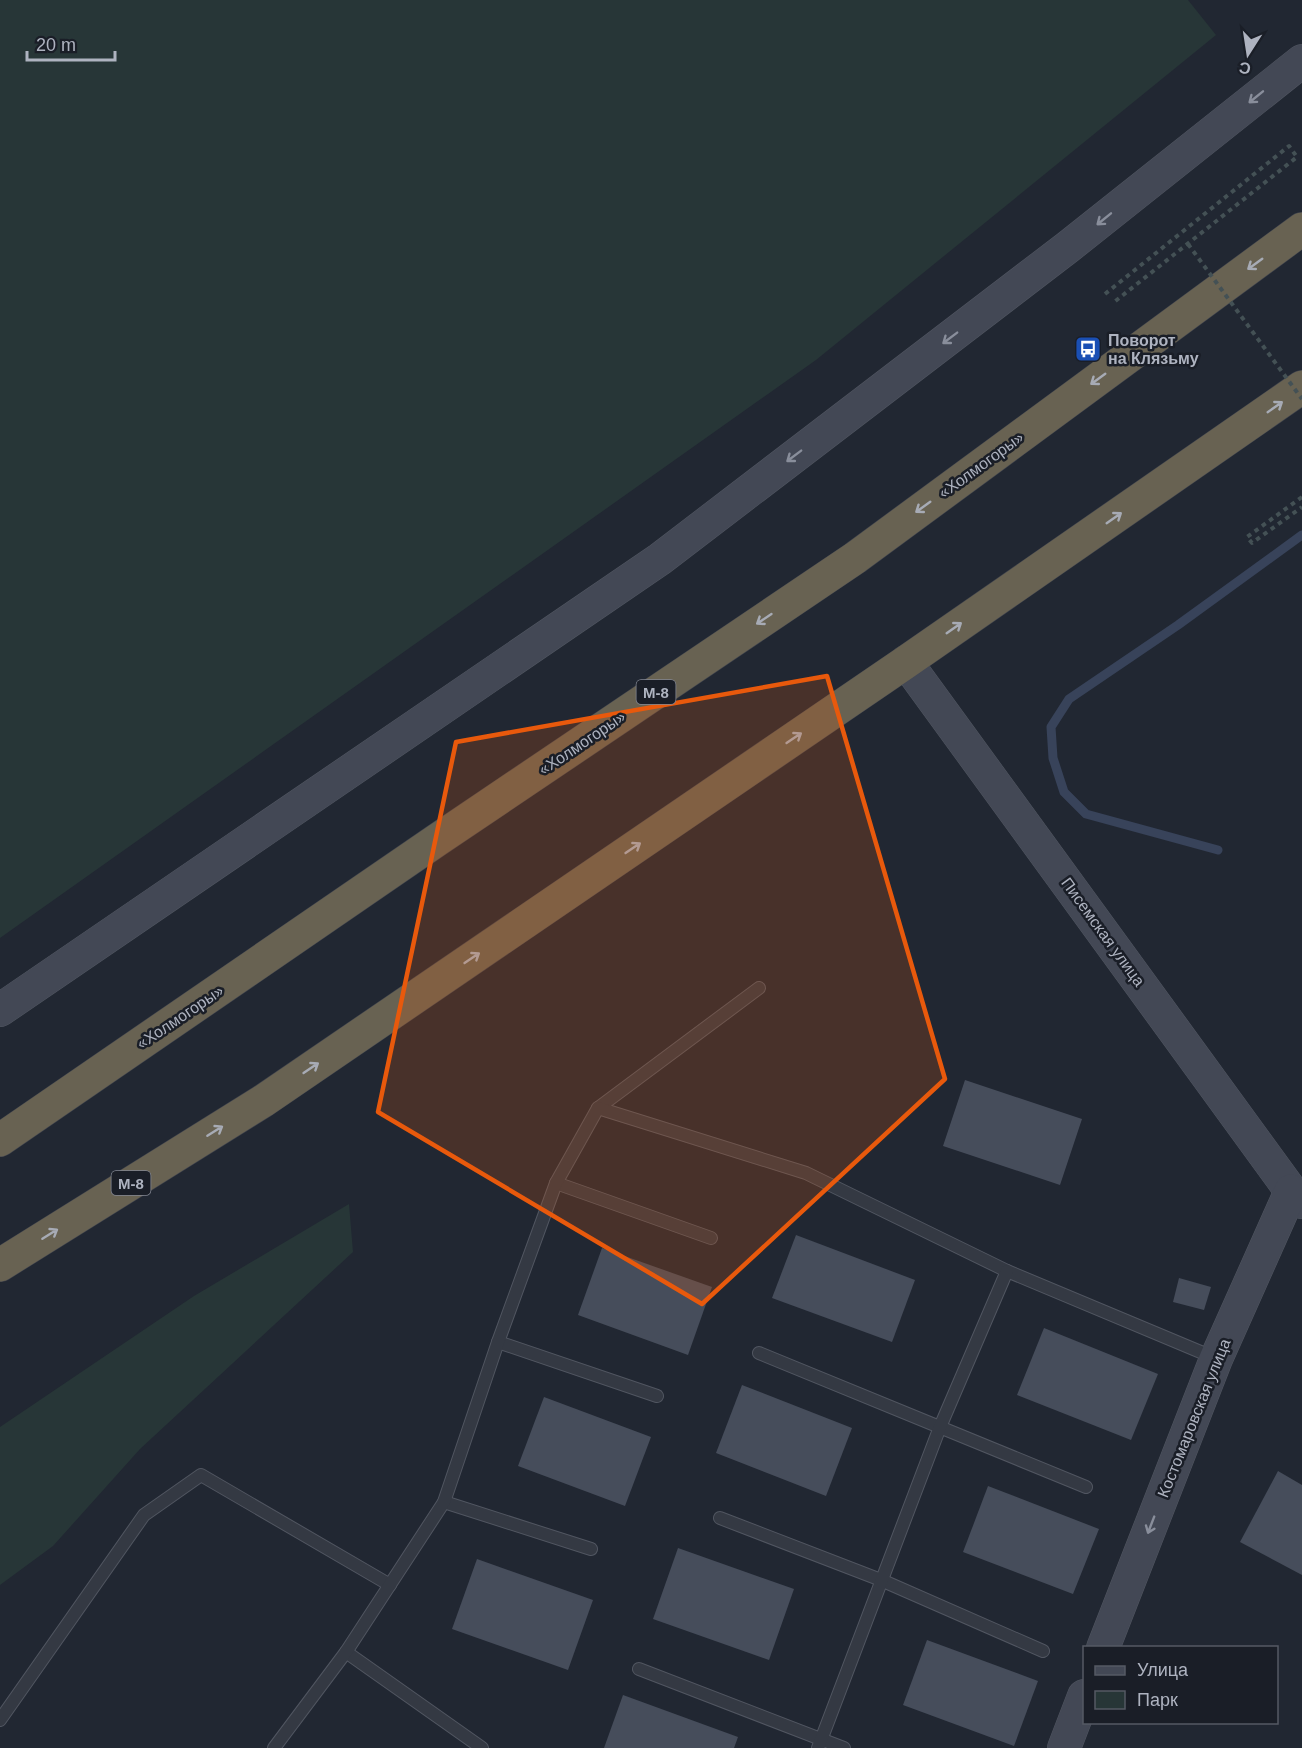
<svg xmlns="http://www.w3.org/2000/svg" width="1302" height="1748" font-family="Arial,sans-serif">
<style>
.green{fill:#273637}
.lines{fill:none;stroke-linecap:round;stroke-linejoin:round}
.stream{stroke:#38435a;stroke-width:9}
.building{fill:#464d5b}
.lane-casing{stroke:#515661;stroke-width:14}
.secondary-casing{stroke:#515661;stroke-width:34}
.highway-casing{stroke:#3f434d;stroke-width:34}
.path{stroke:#445155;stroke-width:4;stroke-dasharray:4.5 4.5;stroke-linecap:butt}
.lane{stroke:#343943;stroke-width:12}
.secondary{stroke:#434855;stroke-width:33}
.highway{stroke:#686252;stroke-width:33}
.path-bridge{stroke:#445155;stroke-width:4;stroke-dasharray:4.5 4.5;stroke-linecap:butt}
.oneway{stroke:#898e9b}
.oneway2{stroke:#a7abb5}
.marked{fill:#e8590c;fill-opacity:0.2;stroke:#e8590c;stroke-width:4.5;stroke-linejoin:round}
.labels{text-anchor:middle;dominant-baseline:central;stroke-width:5;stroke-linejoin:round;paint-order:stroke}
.shield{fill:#1a1e27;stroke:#828692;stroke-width:1.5}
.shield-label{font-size:15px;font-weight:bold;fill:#aeb3c0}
.poi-label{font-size:16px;font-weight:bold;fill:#aeb3c0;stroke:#1a1e27;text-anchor:start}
.street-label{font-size:16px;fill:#aeb3c0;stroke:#1a1e27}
</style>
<rect width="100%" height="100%" fill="#212732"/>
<!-- green -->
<g class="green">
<polygon points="0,0 1188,0 1216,35 816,360 0,938"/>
<polygon points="349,1204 353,1252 140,1449 53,1546 0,1585 0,1427 194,1296"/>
</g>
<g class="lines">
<!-- stream -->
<polyline class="stream" points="1218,850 1086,814 1064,792 1053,758 1051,727 1069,699 1178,625 1302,535"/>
</g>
<!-- building -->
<g class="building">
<polygon points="965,1080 1082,1119 1060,1185 943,1146"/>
<polygon points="796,1235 915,1280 892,1342 772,1298"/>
<polygon points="602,1248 712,1287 688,1355 578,1315"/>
<polygon points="1179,1278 1211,1287 1204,1310 1173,1302"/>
<polygon points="1044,1328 1158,1374 1131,1440 1017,1395"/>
<polygon points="742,1385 852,1428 826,1496 716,1453"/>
<polygon points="544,1397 651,1437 625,1506 518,1466"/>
<polygon points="1278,1471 1302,1485 1302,1575 1240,1542"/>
<polygon points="988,1486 1099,1529 1073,1594 963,1552"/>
<polygon points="678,1548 794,1589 769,1660 653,1619"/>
<polygon points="477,1559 593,1600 568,1670 452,1629"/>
<polygon points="927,1640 1038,1681 1014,1746 903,1705"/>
<polygon points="623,1695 738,1737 734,1748 604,1748"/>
</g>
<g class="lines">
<defs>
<g id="lane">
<polyline points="598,1108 759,988"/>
<polyline points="556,1183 711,1238"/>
<polyline points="498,1342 657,1396"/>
<polyline points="759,1353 1086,1487"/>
<polyline points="444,1502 591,1549"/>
<polyline points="720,1518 881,1580 1043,1651"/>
<polyline points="346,1652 482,1748"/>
<polyline points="639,1669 844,1748"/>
<polyline points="0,1720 144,1515 201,1475 390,1585"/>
<polyline points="274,1748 346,1652 444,1502 498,1342 556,1183 598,1108 806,1173 1007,1271 1215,1358"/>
<polyline points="818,1748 940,1427 1007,1271"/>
</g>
<g id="secondary">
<polyline points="906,662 1291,1191 1302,1202"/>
<polyline points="0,1010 660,559 1068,247 1302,61"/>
<polyline points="1103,1648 1216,1359 1291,1191"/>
<polyline points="1064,1748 1084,1696"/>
</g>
<g id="highway">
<polyline points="0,1140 437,840 855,558 1302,229"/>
<polyline points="0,1265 263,1101 906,662 1302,387"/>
</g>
</defs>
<!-- lane casing -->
<use href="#lane" class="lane-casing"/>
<!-- secondary casing -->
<use href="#secondary" class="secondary-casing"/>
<!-- highway casing -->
<use href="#highway" class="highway-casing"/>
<!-- path -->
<g class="path">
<polyline points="1105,294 1289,146 1297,157 1113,303"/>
<polyline points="1302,497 1247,537 1252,543 1302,507"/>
</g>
<!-- lane -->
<use href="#lane" class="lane"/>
<!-- secondary -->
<use href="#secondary" class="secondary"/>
<!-- highway -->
<use href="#highway" class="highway"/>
<!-- path-bridge -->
<polyline class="path-bridge" points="1188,244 1302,399"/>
</g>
<!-- one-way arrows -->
<defs><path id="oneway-shaft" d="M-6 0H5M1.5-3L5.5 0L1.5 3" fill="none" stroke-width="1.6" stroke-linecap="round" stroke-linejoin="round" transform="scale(1.5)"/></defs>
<g class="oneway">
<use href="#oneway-shaft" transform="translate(1256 97) rotate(141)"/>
<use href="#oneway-shaft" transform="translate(1104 219) rotate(141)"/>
<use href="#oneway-shaft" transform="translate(950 338) rotate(143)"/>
<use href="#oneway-shaft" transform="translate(794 456) rotate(143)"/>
<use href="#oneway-shaft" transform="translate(1151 1525) rotate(111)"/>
</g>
<g class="oneway2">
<use href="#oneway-shaft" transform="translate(1255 264) rotate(144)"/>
<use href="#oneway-shaft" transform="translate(1098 379) rotate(144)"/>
<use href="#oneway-shaft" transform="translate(1275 407) rotate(-35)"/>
<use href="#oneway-shaft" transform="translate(923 507) rotate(144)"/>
<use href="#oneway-shaft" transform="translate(1114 518) rotate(-35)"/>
<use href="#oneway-shaft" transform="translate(764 619) rotate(146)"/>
<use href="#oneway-shaft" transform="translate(954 628) rotate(-35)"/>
<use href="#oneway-shaft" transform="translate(794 738) rotate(-34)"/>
<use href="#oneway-shaft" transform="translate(633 848) rotate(-34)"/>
<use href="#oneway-shaft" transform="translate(472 958) rotate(-34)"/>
<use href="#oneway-shaft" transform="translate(311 1068) rotate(-34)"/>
<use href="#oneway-shaft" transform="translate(215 1131) rotate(-32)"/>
<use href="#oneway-shaft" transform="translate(50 1234) rotate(-32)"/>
</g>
<!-- marked area -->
<path class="marked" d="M 827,676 L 945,1079 L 702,1304 L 378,1112 L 456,742 Z"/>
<!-- icons -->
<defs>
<symbol id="bus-square" viewBox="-11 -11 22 22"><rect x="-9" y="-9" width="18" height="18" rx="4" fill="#1a4fb4" stroke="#1a1e27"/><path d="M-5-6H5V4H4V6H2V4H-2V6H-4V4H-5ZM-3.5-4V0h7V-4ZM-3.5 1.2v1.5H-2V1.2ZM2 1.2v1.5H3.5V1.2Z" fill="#fff"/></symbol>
</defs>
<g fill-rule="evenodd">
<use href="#bus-square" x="1073" y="334" width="30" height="30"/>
</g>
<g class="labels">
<!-- shield labels -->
<g class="shield">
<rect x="636.5" y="680" width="39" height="24" rx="4.5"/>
<rect x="111.5" y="1171" width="39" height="24" rx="4.5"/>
</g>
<g class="shield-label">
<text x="656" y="692">М-8</text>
<text x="131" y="1183">М-8</text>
</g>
<!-- poi labels -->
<g class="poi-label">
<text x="1108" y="340">Поворот<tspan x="1108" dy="18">на Клязьму</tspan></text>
</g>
<!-- street labels -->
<g class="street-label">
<text transform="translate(981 465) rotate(-36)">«Холмогоры»</text>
<text transform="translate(582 743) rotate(-34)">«Холмогоры»</text>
<text transform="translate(1103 932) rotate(54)">Писемская улица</text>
<text transform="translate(180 1017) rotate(-34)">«Холмогоры»</text>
<text transform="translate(1194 1418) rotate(-68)">Костомаровская улица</text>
</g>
</g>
<!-- legend -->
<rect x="1083" y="1646" width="195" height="78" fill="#1a1e27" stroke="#555a64" stroke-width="1.5"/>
<rect x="1095" y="1666" width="30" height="9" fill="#434855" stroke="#555a64" stroke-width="1.5"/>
<text x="1137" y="1676" font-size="18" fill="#aeb3c0">Улица</text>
<rect x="1095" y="1691" width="30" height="18" fill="#273637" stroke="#555a64" stroke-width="1.5"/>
<text x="1137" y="1706" font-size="18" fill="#aeb3c0">Парк</text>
<!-- north arrow -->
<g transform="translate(1248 54) rotate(192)" stroke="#1a1e27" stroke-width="4.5" paint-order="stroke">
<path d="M0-4.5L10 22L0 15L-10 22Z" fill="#aeb3c0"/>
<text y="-9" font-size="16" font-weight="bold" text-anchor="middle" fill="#aeb3c0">С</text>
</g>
<!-- scale -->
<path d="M27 51v9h88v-9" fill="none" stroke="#aeb3c0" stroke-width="3"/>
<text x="36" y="51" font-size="18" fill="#aeb3c0" stroke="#1a1e27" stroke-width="4.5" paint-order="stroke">20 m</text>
</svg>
